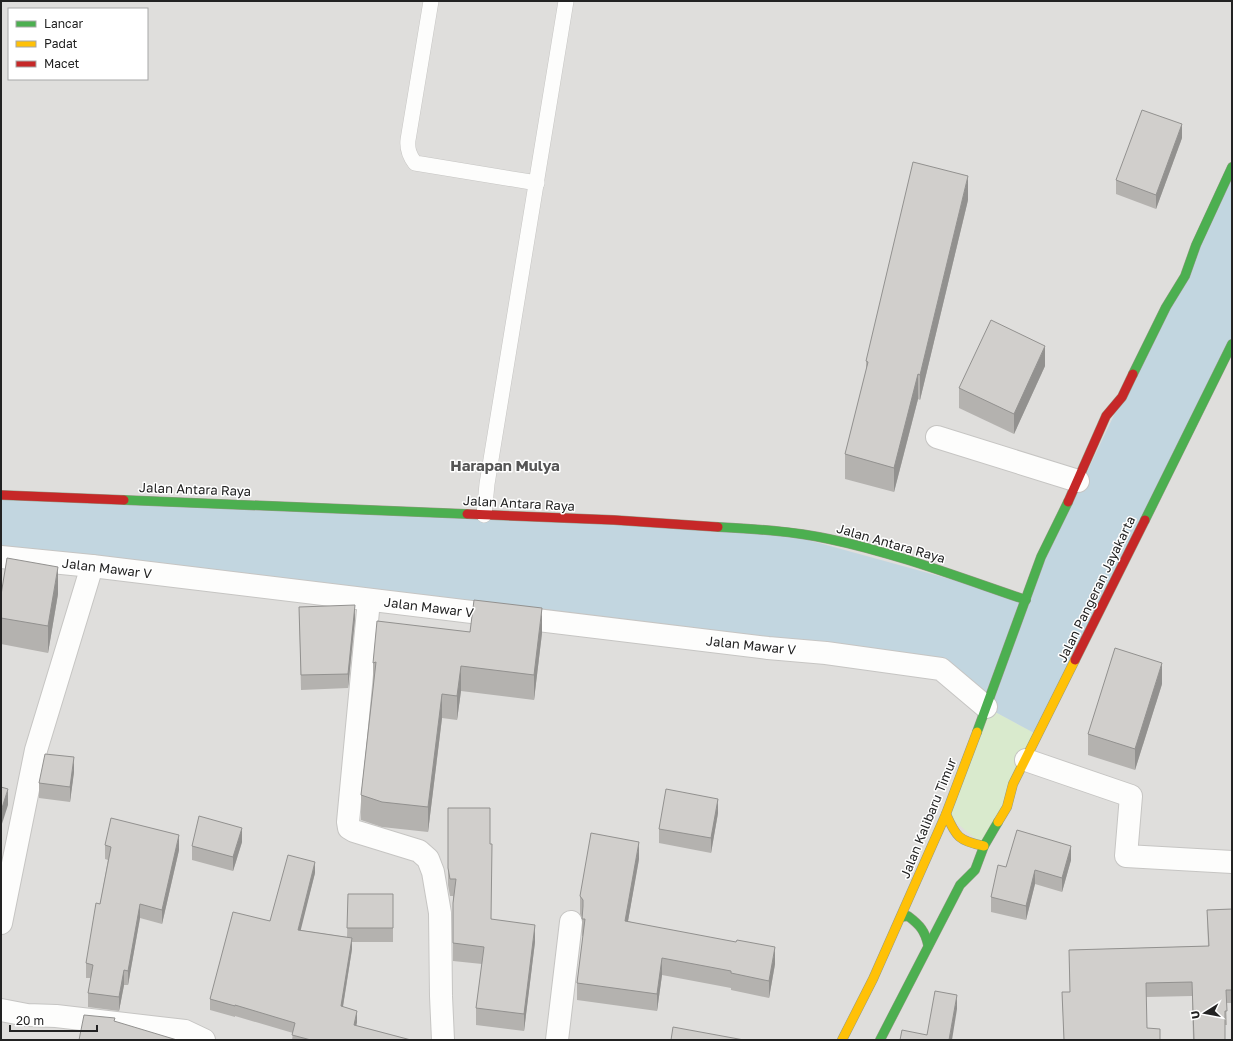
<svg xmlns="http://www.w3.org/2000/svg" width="1233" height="1041" font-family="'Golos Text',sans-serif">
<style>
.residential{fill:#dfdedc;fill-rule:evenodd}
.grass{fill:#d9eacd}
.water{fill:#c2d6e0}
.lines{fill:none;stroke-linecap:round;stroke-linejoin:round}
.lane-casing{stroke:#c6c5c3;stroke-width:16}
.street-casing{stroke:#c6c5c3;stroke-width:24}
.fast-casing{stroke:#959984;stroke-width:10}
.slow-casing{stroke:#959984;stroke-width:10}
.jam-casing{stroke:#959984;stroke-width:10}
.lane{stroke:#fdfdfc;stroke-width:15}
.street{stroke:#fdfdfc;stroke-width:22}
.fast{stroke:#4caf50;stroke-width:9}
.slow{stroke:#ffc107;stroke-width:9}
.jam{stroke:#c62828;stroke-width:9}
.wall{fill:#b4b2af}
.shaded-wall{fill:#92918f}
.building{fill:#d1cfcc;stroke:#92918f}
.labels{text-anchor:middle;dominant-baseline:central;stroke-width:3;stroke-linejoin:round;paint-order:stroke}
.street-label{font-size:13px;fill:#222;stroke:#fff}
.quarter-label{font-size:15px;font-weight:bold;fill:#555;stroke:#fff}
</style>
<rect width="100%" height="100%" fill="#f0efeb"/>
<!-- residential -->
<path class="residential" d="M 1,1 L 1232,1 L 1232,1040 L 1,1040 ZM 9,9 L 147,9 L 147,79 L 9,79 Z"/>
<!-- grass -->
<polygon class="grass" points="986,707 1038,735 984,846 946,814"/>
<!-- water -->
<polygon class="water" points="1232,167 1232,344 1038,735 986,707 941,669 1,557 1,495 772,530 1026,600"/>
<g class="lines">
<defs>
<g id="lane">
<path d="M 431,1 L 408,140 C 407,149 409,155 415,163 L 537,183"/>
<polyline points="484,515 487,484 566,1"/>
</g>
<g id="street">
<polyline points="937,437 1078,481"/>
<polyline points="1,557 92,566 768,648 826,653 941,669 986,707"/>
<polyline points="369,600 348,822 349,828 354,831 419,851 428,859 433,872 440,913 441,996 443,1040"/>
<polyline points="1026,760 1131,796 1126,856 1232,862"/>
<polyline points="1,923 36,750 92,566"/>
<polyline points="1,1010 27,1015 56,1016 185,1031 204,1040"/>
<polyline points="557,1040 571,922"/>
</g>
<g id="fast">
<polyline points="1133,374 1166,307 1185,276 1196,245 1232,167"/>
<polyline points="124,500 467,514"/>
<polyline points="1145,520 1232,344"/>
<path d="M 718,527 C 755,529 792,531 829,539 C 896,553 961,578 1026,600"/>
<polyline points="977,732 1041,557 1068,502"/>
<path d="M 901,917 L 908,916 C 920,925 925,931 928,945"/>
<polyline points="880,1040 960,885 975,870 984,846 998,822"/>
</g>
<g id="slow">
<path d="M 946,814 C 956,837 959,841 984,846"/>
<polyline points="998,822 1007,807 1013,784 1075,660"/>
<polyline points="842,1040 873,979 946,814 977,732"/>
</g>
<g id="jam">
<polyline points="1,495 124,500"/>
<polyline points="1068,502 1106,416 1122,397 1133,374"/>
<polyline points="467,514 614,520 718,527"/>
<polyline points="1075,660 1145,520"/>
</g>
</defs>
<!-- lane casing -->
<use href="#lane" class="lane-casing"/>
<!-- street casing -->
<use href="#street" class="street-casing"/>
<!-- fast casing -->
<use href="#fast" class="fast-casing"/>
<!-- slow casing -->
<use href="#slow" class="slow-casing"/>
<!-- jam casing -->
<use href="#jam" class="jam-casing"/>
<!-- lane -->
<use href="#lane" class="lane"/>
<!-- street -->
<use href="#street" class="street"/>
<!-- fast -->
<use href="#fast" class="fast"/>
<!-- slow -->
<use href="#slow" class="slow"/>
<!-- jam -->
<use href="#jam" class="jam"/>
</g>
<!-- wall -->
<g class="wall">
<polygon points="1182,138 1156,209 1116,194 1116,180"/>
<polygon points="968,200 920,400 918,399 894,492 845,479 845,454 866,373 866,361"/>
<polygon points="1045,366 1014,434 959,408 959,388"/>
<polygon points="58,594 48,653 1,644 1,595"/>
<polygon points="299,607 355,619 348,688 301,690"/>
<polygon points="470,632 542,633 534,700 461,691 457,720 442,718 428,832 382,827 361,820 361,795 373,687 373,663"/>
<polygon points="1162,684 1135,770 1088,755 1088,734"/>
<polygon points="74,772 70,802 39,798 39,783"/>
<polygon points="448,808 490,844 491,919 535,942 524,1031 476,1025 476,1008 482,964 453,961 453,896 450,896 448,885"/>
<polygon points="718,813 711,853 659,843 659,829"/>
<polygon points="242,842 233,871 192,860 192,846"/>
<polygon points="105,845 179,850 162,924 140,918 128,985 124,985 119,1011 88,1007 88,993 91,978 86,978 86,963 100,904 108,860 105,859"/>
<polygon points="639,859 628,921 775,964 769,998 731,990 731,988 662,975 657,1011 577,1000 577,983 583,936 582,936 582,917 580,914 580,896"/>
<polygon points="1071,860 1062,892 1035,884 1026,920 991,912 991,897 1006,867"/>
<polygon points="315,873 300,930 347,937 348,894 393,894 393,942 352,942 352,949 343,1007 357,1022 356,1026 411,1040 292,1040 293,1033 235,1016 235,1017 210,1010 210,999 270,921"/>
<polygon points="1232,909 1232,1003 1226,1003 1227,1025 1225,1025 1225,1040 1193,1040 1192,996 1146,997 1147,1028 1160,1040 1064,1040 1062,992 1070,992 1069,950 1208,946 1207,910"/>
</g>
<!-- shaded-wall -->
<g class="shaded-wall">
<polygon points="1182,124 1182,138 1156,209 1156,195"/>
<polygon points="968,176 968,200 920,400 920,375"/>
<polygon points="1045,346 1045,366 1014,434 1014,414"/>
<polygon points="918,374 918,399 894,492 894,468"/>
<polygon points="58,567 58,594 48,653 48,626"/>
<polygon points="355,605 355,619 348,688 348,674"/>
<polygon points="542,608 542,633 534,700 534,675"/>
<polygon points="1162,663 1162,684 1135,770 1135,749"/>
<polygon points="461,666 461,691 457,720 457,696"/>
<polygon points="442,694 442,718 428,832 428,807"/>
<polygon points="74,757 74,772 70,802 70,787"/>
<polygon points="8,789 8,805 1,827 1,811"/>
<polygon points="718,799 718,813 711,853 711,838"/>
<polygon points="242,828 242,842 233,871 233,857"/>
<polygon points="179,835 179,850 162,924 162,910"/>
<polygon points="639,842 639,859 625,938 625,921"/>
<polygon points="1071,846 1071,860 1062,892 1062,878"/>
<polygon points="315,862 315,873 298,941 298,930"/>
<polygon points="1035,870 1035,884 1026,920 1026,906"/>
<polygon points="140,904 140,918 128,985 128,971"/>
<polygon points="535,925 535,942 524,1031 524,1014"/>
<polygon points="352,938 352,949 341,1018 341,1006"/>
<polygon points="775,947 775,964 769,998 769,981"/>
<polygon points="662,958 662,975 657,1011 657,994"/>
<polygon points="124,970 124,985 119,1011 119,997"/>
<polygon points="957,995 957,1009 952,1040 949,1040"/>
<polygon points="357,1011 357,1022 354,1036 354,1025"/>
</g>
<!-- building -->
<g class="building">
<polygon points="1142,110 1182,124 1156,195 1116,180"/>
<polygon points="913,162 968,176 920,375 918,374 894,468 845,454 868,362 866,361"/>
<polygon points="991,320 1045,346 1014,414 959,388"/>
<polygon points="7,558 58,567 48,626 1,618 1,595"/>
<polygon points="474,600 542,608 534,675 461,666 457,696 442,694 428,807 382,802 361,795 376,662 373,663 377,621 470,632"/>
<polygon points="355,605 348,674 301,675 299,607"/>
<polygon points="1115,648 1162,663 1135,749 1088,734"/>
<polygon points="45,754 74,757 70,787 39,783"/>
<polygon points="1,787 8,789 1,811"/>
<polygon points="666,789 718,799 711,838 659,829"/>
<polygon points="448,808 490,808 490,844 492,844 491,919 535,925 524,1014 476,1008 484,947 453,943 453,903 456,879 450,879 448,868"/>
<polygon points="199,816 242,828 233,857 192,846"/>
<polygon points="111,818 179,835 162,910 140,904 128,971 124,970 119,997 88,993 93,965 86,963 96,903 100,904 111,847 105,845"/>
<polygon points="1017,830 1071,846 1062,878 1035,870 1026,906 991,897 998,865 1006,867"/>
<polygon points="591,833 639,842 625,921 736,942 737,940 775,947 769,981 731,973 731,971 662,958 657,994 577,983 585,919 582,919 583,906 583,900 580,896"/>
<polygon points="288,855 315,862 298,930 352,938 341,1006 357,1011 354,1025 411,1040 311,1040 292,1035 295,1023 235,1005 235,1006 210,999 233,912 270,921"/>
<polygon points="348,894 393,894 393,928 347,928"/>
<polygon points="1232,909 1232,990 1226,990 1227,1011 1225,1011 1225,1040 1194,1040 1192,982 1146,983 1147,1028 1160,1029 1160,1040 1064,1040 1062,992 1070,992 1069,950 1209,946 1207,910"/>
<polygon points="935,991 957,995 949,1040 900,1040 902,1030 927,1035"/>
<polygon points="84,1015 115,1018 114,1021 177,1040 79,1040"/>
<polygon points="673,1027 744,1040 671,1040"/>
</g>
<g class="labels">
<!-- street labels -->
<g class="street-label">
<text transform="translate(195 489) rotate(2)">Jalan Antara Raya</text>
<text transform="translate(519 503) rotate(3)">Jalan Antara Raya</text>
<text transform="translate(891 543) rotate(16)">Jalan Antara Raya</text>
<text transform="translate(107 568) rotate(7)">Jalan Mawar V</text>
<text transform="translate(1096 589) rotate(-64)">Jalan Pangeran Jayakarta</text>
<text transform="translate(429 607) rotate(7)">Jalan Mawar V</text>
<text transform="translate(751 645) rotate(6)">Jalan Mawar V</text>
<text transform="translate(928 818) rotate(-68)">Jalan Kalibaru Timur</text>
</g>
<!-- quarter labels -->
<g class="quarter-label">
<text x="505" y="465">Harapan Mulya</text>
</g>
</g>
<!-- border -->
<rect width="1233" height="1041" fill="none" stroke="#222222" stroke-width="4"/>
<!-- legend -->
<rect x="8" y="8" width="140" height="72" fill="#ffffff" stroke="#a7a7a7"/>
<rect x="16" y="21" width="20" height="6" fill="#4caf50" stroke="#a7a7a7"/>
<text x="44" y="28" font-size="12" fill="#222222">Lancar</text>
<rect x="16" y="41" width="20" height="6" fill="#ffc107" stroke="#a7a7a7"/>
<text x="44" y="48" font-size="12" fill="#222222">Padat</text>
<rect x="16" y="61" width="20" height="6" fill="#c62828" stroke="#a7a7a7"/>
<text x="44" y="68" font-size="12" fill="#222222">Macet</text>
<!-- north arrow -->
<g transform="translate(1205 1013) rotate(259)" stroke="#ffffff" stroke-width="3" paint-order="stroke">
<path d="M0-3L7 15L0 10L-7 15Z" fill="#222222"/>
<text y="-6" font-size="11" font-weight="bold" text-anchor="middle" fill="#222222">U</text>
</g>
<!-- scale -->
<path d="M10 1025v6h87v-6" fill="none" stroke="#222222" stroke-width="2"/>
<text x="16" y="1025" font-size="12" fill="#222222" stroke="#ffffff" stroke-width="3" paint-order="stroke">20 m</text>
</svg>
